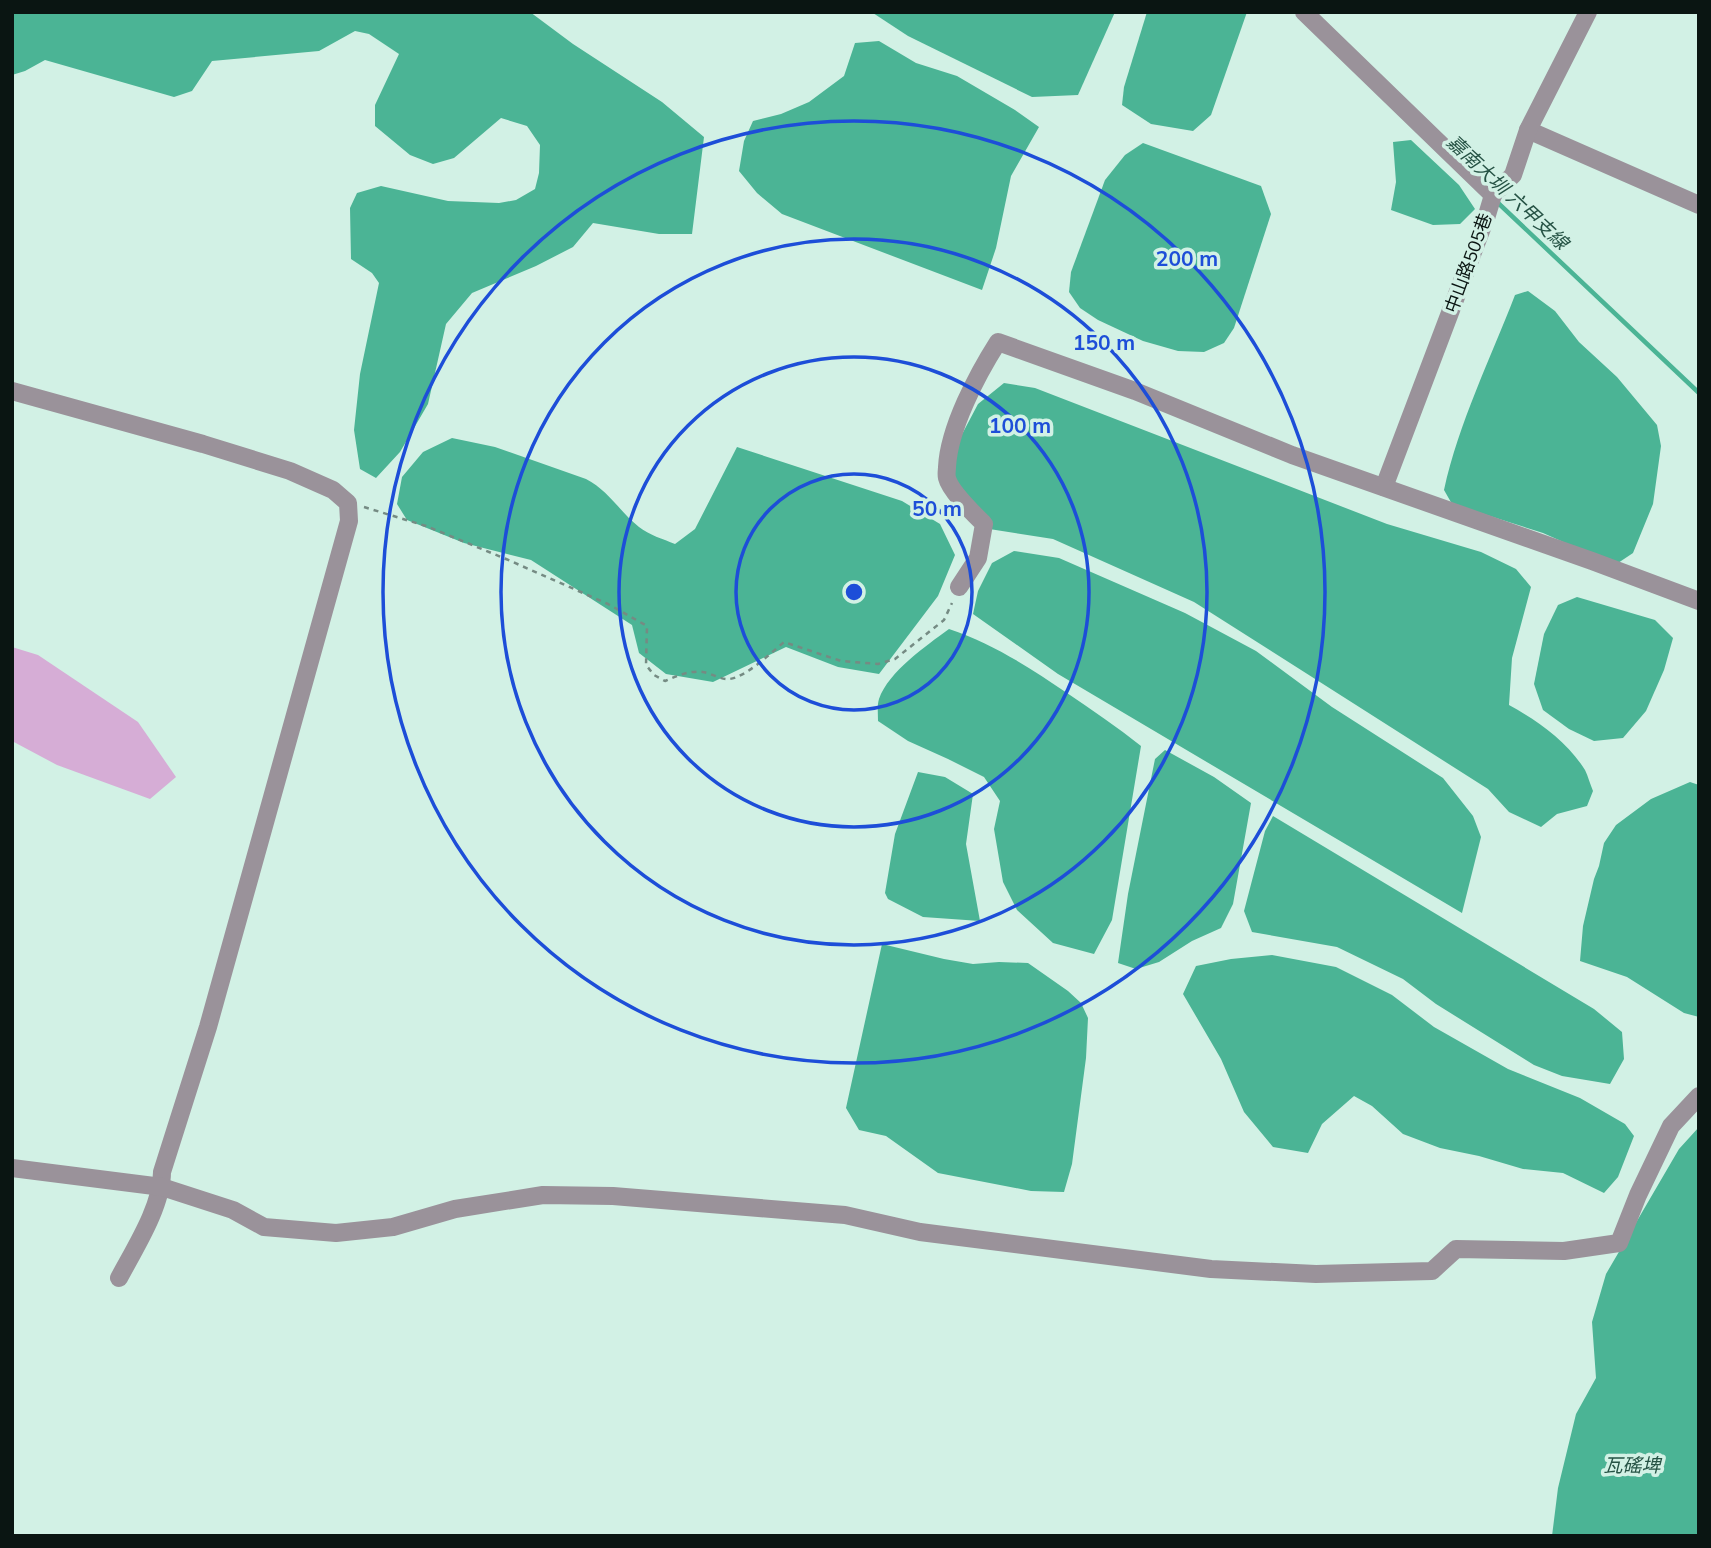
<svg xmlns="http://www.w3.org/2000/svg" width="1711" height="1548" font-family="Mulish,'Noto Sans TC',sans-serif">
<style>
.green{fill:#d6add6}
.water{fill:#4bb495}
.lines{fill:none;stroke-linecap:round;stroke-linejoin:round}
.stream{stroke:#4bb495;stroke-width:4.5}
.path{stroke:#758b83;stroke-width:2.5;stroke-dasharray:5 5;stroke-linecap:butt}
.minor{stroke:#9a929a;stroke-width:18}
.ring{fill:none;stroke:#1d4ed8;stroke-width:3.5}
.labels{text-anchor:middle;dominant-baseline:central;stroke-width:7;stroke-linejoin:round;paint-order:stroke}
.street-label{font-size:18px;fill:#0a1512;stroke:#d2f1e5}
.water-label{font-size:19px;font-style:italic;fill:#265345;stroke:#d2f1e5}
.centre{fill:#1d4ed8;stroke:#d2f1e5;stroke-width:3.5}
.ring-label{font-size:21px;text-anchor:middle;font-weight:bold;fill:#1d4ed8;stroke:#d2f1e5;stroke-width:7;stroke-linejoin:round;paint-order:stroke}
</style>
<rect width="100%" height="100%" fill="#d2f1e5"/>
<!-- green -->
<polygon class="green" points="12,647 38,655 138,722 176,777 150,799 57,765 12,741"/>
<!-- water -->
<g class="water">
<polygon points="12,12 530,12 573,44 662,102 704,137 692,234 659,234 593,223 573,247 536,266 472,293 446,324 428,404 400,452 376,478 360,469 354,430 360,374 379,283 372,273 351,259 350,208 357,193 381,186 448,201 499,203 516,200 535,189 539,173 540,145 527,126 501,118 454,158 433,164 410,155 375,126 375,105 399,54 369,34 355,31 319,51 212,61 192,91 174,97 45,60 25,71 12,75"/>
<polygon points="1115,12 1078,95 1032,97 908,36 873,13"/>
<polygon points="1147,12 1247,12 1211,115 1193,131 1151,124 1122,105 1124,87"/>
<polygon points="879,41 916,63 957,76 1015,110 1039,127 1011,176 996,248 982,290 782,214 757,193 739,171 744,141 753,121 781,114 809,102 844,76 855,43"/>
<polygon points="1411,140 1459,185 1475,209 1460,224 1433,225 1391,210 1396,182 1393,142"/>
<polygon points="1143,143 1261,186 1271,214 1234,328 1224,343 1204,352 1178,351 1143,341 1098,320 1080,308 1069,292 1071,272 1105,180 1125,155"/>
<path d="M 1528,291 L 1555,311 L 1579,342 L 1617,377 L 1657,425 L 1661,446 L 1653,504 L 1633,553 L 1615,565 L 1543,533 L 1452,504 L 1444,490 C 1459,422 1490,360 1515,295 Z"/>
<path d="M 1004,383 L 1035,388 L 1387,524 L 1481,552 L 1516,569 L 1531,587 L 1512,658 L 1509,705 C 1538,721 1567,741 1585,770 C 1588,776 1590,784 1593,791 L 1587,806 L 1557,814 L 1541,827 L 1509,812 L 1488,789 L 1194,602 L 1053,539 L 983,528 L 951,500 L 950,457 L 978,404 Z"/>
<path d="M 452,438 L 495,447 L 586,479 C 608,490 620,512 639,527 C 649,535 663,539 675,544 L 695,529 L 737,447 L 902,501 L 940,524 L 955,555 L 938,596 L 879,674 L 838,667 L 786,647 L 713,682 L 666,674 L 639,653 L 632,625 L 531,560 L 464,543 L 407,520 L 397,504 L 402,477 L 423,452 Z"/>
<polygon points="1014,551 1059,558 1185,613 1256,651 1332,707 1443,778 1473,816 1481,837 1462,913 1058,674 973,614 978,591 992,563"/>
<polygon points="1577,597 1655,620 1673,638 1664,670 1646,711 1623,738 1594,741 1569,729 1543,710 1534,684 1544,634 1558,605"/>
<path d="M 949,629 C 993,644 1029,667 1067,693 C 1092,710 1117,727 1141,746 L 1112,920 L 1094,954 L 1053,943 L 1017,910 L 1003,882 L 994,829 L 1000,801 L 984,777 L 948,759 L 908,741 L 878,721 C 878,714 877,705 879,699 C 889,671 926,646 949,629 Z"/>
<polygon points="1165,750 1214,777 1251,803 1233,904 1221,928 1192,941 1159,962 1136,969 1118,963 1128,894 1155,759"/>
<polygon points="918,772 945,777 973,794 966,844 980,921 923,917 888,899 885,893 895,834"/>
<polygon points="1690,782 1699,785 1699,1017 1684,1013 1627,977 1580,961 1583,926 1594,879 1599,866 1604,843 1616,825 1651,799"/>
<polygon points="1273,816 1594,1009 1622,1032 1624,1059 1610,1084 1562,1076 1534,1065 1436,1004 1403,979 1337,947 1252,932 1244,911 1265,831"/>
<polygon points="882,944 944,959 973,964 999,962 1028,963 1068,991 1081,1003 1088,1018 1086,1058 1072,1164 1064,1192 1031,1191 938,1173 886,1136 859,1130 846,1108"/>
<polygon points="1272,955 1336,967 1392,995 1434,1027 1508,1069 1580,1098 1625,1124 1634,1136 1618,1177 1604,1193 1563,1173 1523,1169 1479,1156 1440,1148 1403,1134 1372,1106 1354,1096 1322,1124 1308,1153 1273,1147 1244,1112 1221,1059 1183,994 1196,966 1231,959"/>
<polygon points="1699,1127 1699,1536 1552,1536 1558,1488 1576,1414 1596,1378 1592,1322 1606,1274 1679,1149"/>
</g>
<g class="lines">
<!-- stream -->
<polyline class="stream" points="1496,201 1699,393"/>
<!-- path -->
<path class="path" d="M 364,507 L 426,526 L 506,559 L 608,604 L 647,626 L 646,665 L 654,675 L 665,681 C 677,676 690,670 703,672 C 711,673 721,680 729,679 C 745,678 772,652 784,642 L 841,661 L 878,664 L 895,659 L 944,620 L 952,603"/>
<!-- minor -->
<g class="minor">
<polyline points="1304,12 1493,195"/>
<polyline points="1528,130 1699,205"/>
<path d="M 12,391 L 203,444 L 290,471 L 333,490 L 348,503 L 349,521 L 208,1027 L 162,1172 C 162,1206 135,1248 119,1278"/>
<polyline points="1384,487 1487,215 1493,195 1513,175 1528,130 1588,12"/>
<path d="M 959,587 L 978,558 L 984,524 C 974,514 950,491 947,478 C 946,474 947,470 947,467 C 949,428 977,375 998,342 L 1135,391 L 1292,455 L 1592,561 L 1699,601"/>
<polyline points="12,1168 162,1187 233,1210 264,1227 336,1233 393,1227 455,1209 543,1195 613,1196 845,1215 920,1232 1211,1269 1316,1274 1432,1271 1456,1249 1564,1251 1619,1243 1638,1195 1671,1126 1699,1096"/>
</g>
</g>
<!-- distance rings -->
<g class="ring">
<circle cx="854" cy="592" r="118"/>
<circle cx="854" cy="592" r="235"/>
<circle cx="854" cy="592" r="353"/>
<circle cx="854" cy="592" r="471"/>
</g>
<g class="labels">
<!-- street labels -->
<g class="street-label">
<text transform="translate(1468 263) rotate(-70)">中山路505巷</text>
</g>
<!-- water labels -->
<g class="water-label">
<text transform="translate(1508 192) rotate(43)">嘉南大圳 六甲支線</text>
<text x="1632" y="1465">瓦磘埤</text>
</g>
</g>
<circle cx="854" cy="592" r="10" class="centre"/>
<g class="ring-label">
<text x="1187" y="266">200 m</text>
<text x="1104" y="350">150 m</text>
<text x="1020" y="433">100 m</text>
<text x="937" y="516">50 m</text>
</g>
<!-- border -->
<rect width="1711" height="1548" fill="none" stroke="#0a1512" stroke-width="28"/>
</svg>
